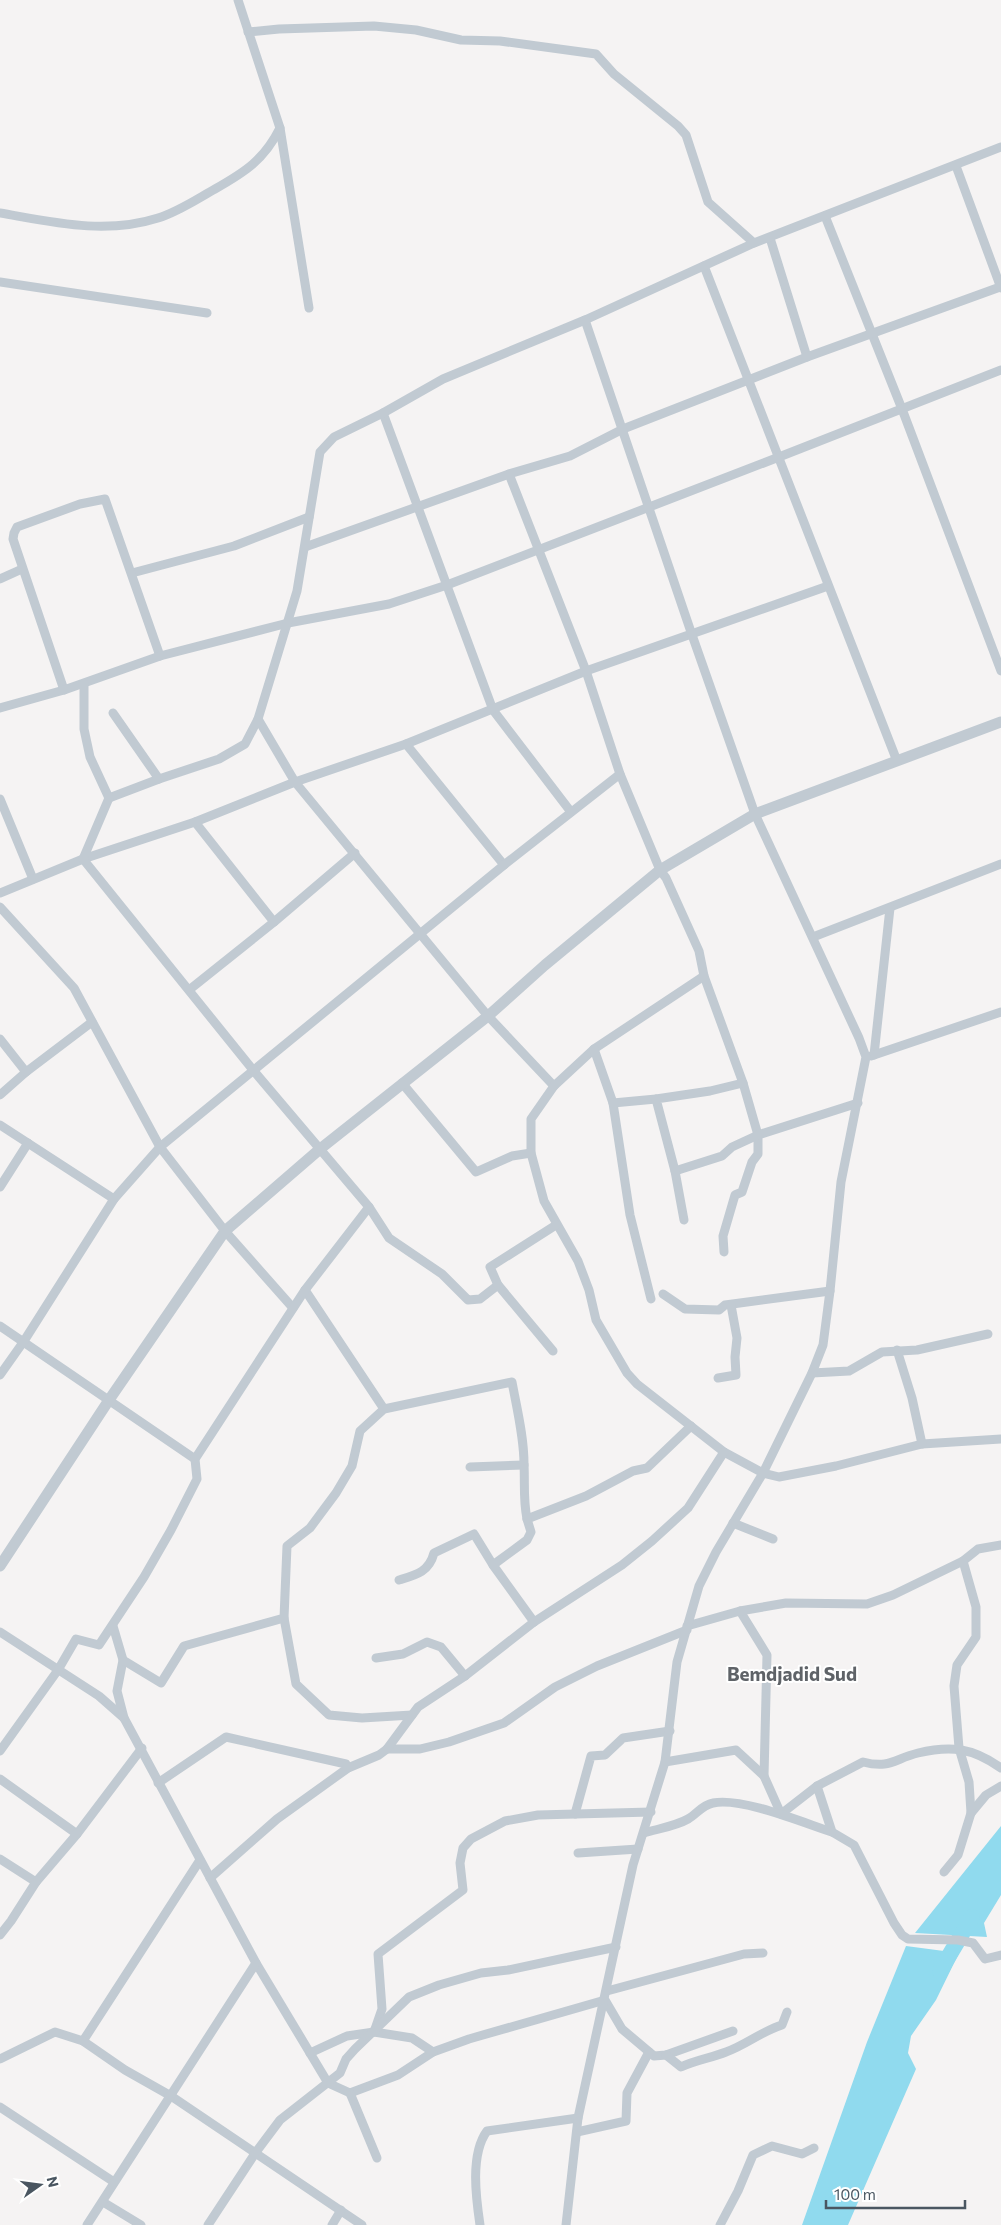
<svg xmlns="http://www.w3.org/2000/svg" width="1001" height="2225" font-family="Commissioner,sans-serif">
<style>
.water{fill:#90daee}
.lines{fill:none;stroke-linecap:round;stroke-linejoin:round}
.river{stroke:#90daee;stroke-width:16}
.minor{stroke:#c1cad2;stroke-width:9}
.tertiary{stroke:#c1cad2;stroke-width:11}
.labels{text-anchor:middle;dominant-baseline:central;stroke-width:4;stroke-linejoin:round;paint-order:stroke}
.neighbourhood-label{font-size:19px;font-weight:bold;fill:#5f6368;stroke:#fff}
</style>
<rect width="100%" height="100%" fill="#f5f3f3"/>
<!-- water -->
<g class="water">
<polygon points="1001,1826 1001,1895 984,1923 987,1937 915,1933"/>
<polygon points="906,1946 959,1953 936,2000 911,2036 908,2053 916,2069 848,2225 802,2225 867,2042"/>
</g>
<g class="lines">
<!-- river -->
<polyline class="river" points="940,1971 972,1917"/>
<!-- minor -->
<g class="minor">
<polyline points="248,32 279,29 374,26 416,30 461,40 500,41 596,54 614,74 678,126 686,135 708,202 754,243"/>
<polyline points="280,128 309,308"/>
<polyline points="956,166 1001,288"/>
<path d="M 0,213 C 52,222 105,235 158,218 C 178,212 197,199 215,189 C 245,172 264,160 280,128 L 238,0"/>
<polyline points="825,216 902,409 1001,671"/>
<polyline points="770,238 807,357"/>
<polyline points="704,266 897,761"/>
<polyline points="0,282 207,313"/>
<polyline points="383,413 493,710 571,812"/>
<polyline points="509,474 586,671 620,774 660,870 666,878 699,951 704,976 743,1083 758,1135 758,1154 752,1162 742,1192 735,1195 723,1236 724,1252"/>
<polyline points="305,547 509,474 570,456 623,429 807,357 1000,287"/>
<polyline points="132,573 234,546 309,517"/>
<polyline points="0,579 22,569"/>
<polyline points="64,690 13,539 14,533 17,527 80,504 105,499 160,656 288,623 389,604 447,585 779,457 1001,370"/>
<polyline points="0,708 64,690 160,656"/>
<polyline points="113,713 159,779"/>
<polyline points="258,719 295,782 488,1016 554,1086"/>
<polyline points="406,744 504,865"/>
<polyline points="109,798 159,779 219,759 245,744 258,719 297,591 320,452 334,437 383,413 443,379 585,320 754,243 1001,147"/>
<polyline points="0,799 33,879"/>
<polyline points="195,822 274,922"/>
<polyline points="0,893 83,859 195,822 295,782 406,744 586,671 828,586"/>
<polyline points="0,907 74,988 160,1147 225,1231 293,1308"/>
<polyline points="813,937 1001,864"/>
<polyline points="704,976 594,1049 554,1086 531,1119 531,1153 544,1201 578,1261 589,1290 596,1320 627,1373 637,1384 724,1452 763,1473 779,1477 836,1466 922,1444 1001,1439"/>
<polyline points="189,990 274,922 355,853"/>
<polyline points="0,1039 26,1072 0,1095"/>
<polyline points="594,1049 613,1103 630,1215 651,1299"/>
<polyline points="874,1055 890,908"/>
<polyline points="871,1056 1001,1012"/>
<polyline points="26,1072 92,1022"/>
<polyline points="402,1083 476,1172 512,1156 531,1153"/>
<polyline points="613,1103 656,1099"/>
<polyline points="0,1125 114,1199"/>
<polyline points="675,1171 722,1156 732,1147 758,1135 858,1103"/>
<polyline points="0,1187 28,1143"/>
<polyline points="369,1207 389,1238 442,1274 468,1300 480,1299 498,1285"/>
<polyline points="684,1220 675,1171 656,1099 710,1091 743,1083"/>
<polyline points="305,1290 384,1409"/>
<polyline points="663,1294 685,1309 719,1310 725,1305 830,1291"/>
<polyline points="0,1326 195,1459"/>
<polyline points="897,1350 912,1398 922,1444"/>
<polyline points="553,1351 498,1285 490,1267 556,1225"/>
<polyline points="812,1373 849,1371 882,1352 917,1350 988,1334"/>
<polyline points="0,1375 24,1341 114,1199 160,1147 504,865 620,774"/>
<polyline points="718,1378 736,1375 735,1357 737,1338 731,1305"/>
<polyline points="470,1467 524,1465"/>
<polyline points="733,1523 773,1539"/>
<path d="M 399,1580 C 416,1575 429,1572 434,1553 L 474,1534 L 493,1565"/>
<polyline points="740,1611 767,1655 764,1776"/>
<polyline points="284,1618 296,1684 329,1715 362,1718 412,1715"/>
<polyline points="534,1622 493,1565 527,1540 531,1532 527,1519 586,1496 633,1471 647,1468 691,1426"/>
<polyline points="113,1626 123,1660 117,1691 124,1718 256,1963 328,2083 350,2093 398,2075 433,2052 469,2039 605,2000 622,2029 654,2056 666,2055 733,2031"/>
<polyline points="687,1626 740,1611 786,1603 867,1604 893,1595 963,1561 978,1549 1001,1545"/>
<polyline points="0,1632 99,1696 124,1718"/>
<polyline points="376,1658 403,1654 427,1642 441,1647 465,1676"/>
<path d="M 123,1660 L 161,1683 L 184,1646 L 284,1618 L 287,1546 L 310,1528 L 336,1493 L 352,1466 L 360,1431 L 384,1409 L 512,1382 C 517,1409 524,1437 524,1464 C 525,1484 523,1499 527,1519"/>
<polyline points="387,1749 420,1749 449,1742 504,1723 555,1687 597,1666 687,1630"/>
<polyline points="0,1751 58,1670 76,1639 99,1645 144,1577 171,1530 197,1479 195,1459 305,1290 369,1207 253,1070 83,859 109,798 90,757 84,729 84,684"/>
<path d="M 665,1762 L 736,1750 L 764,1776 L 781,1814 L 817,1786 L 863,1762 C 890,1769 894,1759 918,1753 C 951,1745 973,1748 1001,1768"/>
<polyline points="0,1779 77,1834"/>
<polyline points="158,1783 226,1737 346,1764 348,1768"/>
<polyline points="817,1786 832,1832 854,1845 894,1923 902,1935 908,1939 958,1940 973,1943 985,1959 1001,1955"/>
<polyline points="971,1813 986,1795 1001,1786"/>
<polyline points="575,1814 591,1756 605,1755 623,1738 670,1731"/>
<path d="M 644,1833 C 657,1829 676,1826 688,1819 C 697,1814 702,1805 713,1803 C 742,1797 804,1823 832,1832"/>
<polyline points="578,1853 638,1849"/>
<polyline points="0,1859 36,1882"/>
<polyline points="944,1872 958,1855 971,1813 969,1782 959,1748 954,1686 957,1665 976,1637 976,1607 963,1561"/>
<polyline points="210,1878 277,1819 348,1768 379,1755 387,1749 418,1707 465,1676 534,1622 622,1565 652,1541 688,1508 724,1452"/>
<polyline points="0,1935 11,1921 36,1882 77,1834 142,1748"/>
<polyline points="607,1991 744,1954 763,1953"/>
<polyline points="374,2032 412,2038 433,2052"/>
<polyline points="83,2041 200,1860"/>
<polyline points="310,2053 347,2036 374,2032 382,2009 378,1954 463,1890 460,1863 463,1848 471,1839 505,1821 538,1815 651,1812"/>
<path d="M 666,2055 L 681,2067 C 696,2060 711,2058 726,2052 C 746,2045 762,2031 782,2025 L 787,2012"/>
<polyline points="0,2059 55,2032 83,2041 125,2070 171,2096 362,2225"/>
<polyline points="350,2093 377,2158"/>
<polyline points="0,2107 114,2182"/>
<polyline points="577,2132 626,2121 627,2093 649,2052"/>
<polyline points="103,2202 141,2225"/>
<polyline points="87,2225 256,1963"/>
<polyline points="208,2225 256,2152 280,2120 340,2073 346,2059 355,2049 409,1997 439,1985 481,1973 508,1970 616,1947"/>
<polyline points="332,2225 341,2210"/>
<path d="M 480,2225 C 476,2198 470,2154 487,2131 L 578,2118"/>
<polyline points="566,2225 578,2118 633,1865 665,1762 677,1662 699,1586 716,1552 763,1473 812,1373 823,1345 830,1291 841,1182 866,1057 859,1038 755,814 691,632 585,320"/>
<polyline points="720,2225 738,2191 753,2155 772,2146 802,2154 814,2148"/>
</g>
<!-- tertiary -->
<polyline class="tertiary" points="0,1566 109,1400 225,1231 320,1149 488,1016 545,965 660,870 755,814 1001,722"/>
</g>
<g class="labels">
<!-- neighbourhood labels -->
<g class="neighbourhood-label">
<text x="792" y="1673">Bemdjadid Sud</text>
</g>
</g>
<!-- north arrow -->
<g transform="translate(40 2185) rotate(76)" stroke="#ffffff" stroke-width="4" paint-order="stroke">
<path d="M0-4L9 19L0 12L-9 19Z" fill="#4a5661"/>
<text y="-8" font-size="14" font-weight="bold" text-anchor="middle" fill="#4a5661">N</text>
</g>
<!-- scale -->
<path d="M826 2200v8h139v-8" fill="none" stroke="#4a5661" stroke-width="2.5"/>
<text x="834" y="2200" font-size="15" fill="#4a5661" stroke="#ffffff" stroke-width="4" paint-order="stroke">100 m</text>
</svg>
